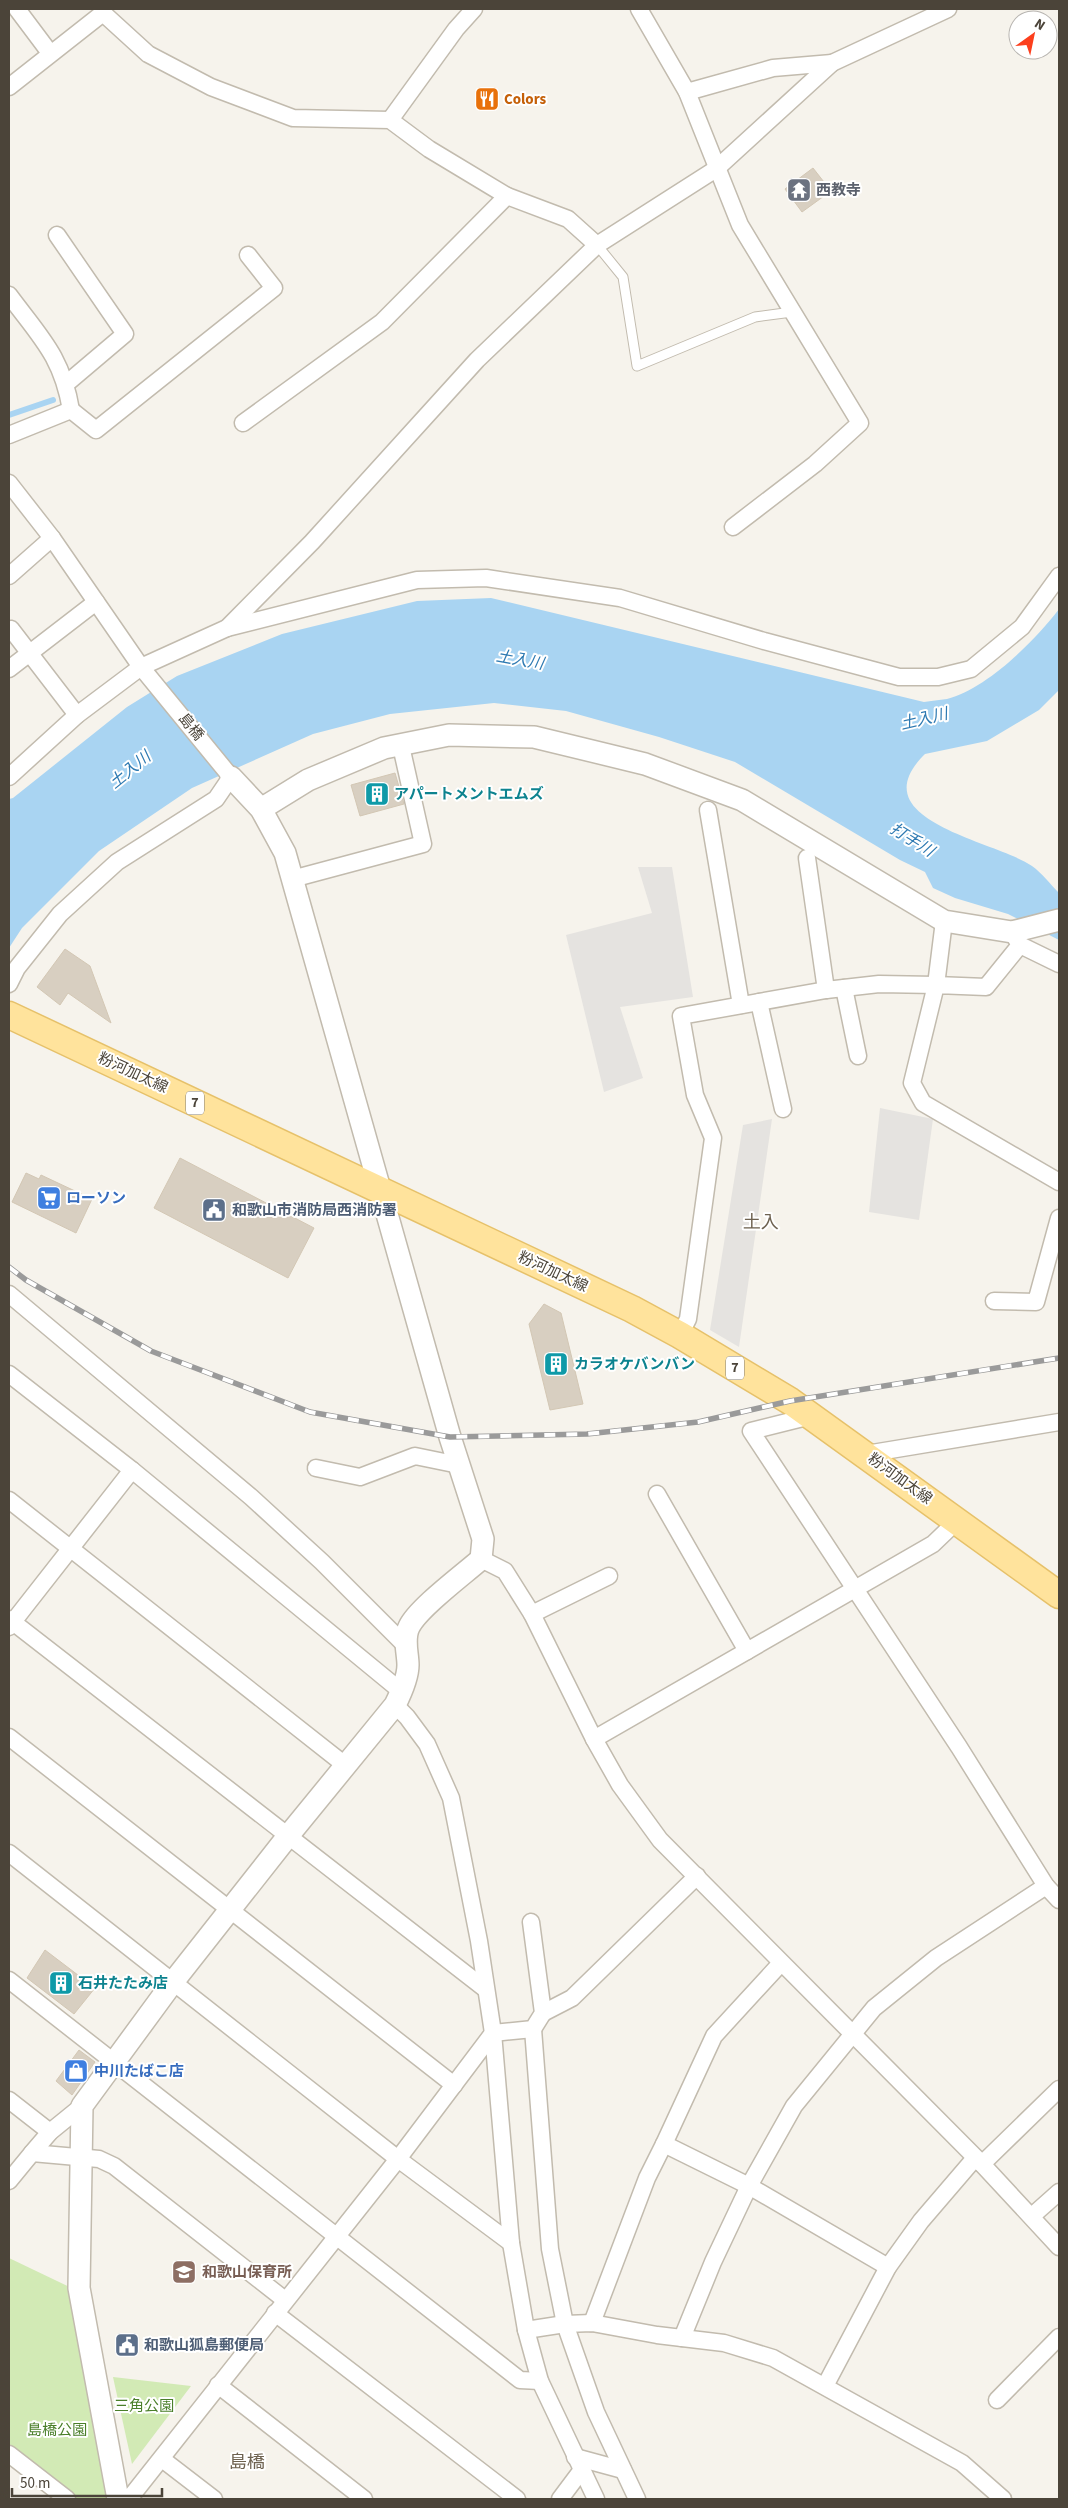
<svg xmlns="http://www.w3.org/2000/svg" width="1068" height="2508" font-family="'Source Sans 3','Noto Sans JP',sans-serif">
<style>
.green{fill:#d2eab5}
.parking{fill:#e5e3e0}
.water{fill:#a9d4f2}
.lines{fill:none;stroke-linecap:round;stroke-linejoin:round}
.stream{stroke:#a9d4f2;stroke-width:6}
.building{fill:#d8cfc1;stroke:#d3c7b4}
.service-casing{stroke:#c2bbae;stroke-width:11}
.minor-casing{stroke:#c2bbae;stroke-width:19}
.tertiary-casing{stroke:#c2bbae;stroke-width:24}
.primary-casing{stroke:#e6c16a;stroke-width:29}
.service{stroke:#fff;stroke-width:9}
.minor{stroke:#fff;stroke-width:16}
.tertiary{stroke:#fff;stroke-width:21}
.primary{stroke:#ffe39c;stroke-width:26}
.rail-casing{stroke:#9a9a9a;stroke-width:5.5}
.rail{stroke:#fff;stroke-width:4;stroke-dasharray:11;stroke-linecap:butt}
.labels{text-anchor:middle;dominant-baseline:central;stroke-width:4;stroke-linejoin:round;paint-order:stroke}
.shield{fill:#fff;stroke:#817c74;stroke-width:1}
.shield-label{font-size:14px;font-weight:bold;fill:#4b4439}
.food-label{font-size:15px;font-weight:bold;fill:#c56008;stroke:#fff;text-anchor:start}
.worship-label{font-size:15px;font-weight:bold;fill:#5b616d;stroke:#fff;text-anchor:start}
.street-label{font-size:15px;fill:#4b4439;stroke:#fff}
.culture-label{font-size:15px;font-weight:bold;fill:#0d838f;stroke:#fff;text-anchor:start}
.shop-label{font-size:15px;font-weight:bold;fill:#366cbe;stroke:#fff;text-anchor:start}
.service-label{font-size:15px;font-weight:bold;fill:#4e5e75;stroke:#fff;text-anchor:start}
.education-label{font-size:15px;font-weight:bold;fill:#785e54;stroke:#fff;text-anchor:start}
.park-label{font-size:15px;fill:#4a7f2a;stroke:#fff}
.water-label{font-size:16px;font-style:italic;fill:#2e7ab2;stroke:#fff}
.quarter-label{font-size:18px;fill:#6e6250;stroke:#fff}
</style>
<rect width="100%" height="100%" fill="#f6f3ec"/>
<!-- green -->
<g class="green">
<polygon points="9,2258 80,2292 118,2499 67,2499 9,2454"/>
<polygon points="113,2377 191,2386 132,2464"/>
</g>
<!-- parking -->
<g class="parking">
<polygon points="638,867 672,867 693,997 620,1007 643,1078 604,1092 566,935 652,913"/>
<polygon points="880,1108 933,1119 919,1220 869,1212"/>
<polygon points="772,1119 739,1347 710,1330 743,1125"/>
</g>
<!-- water -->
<path class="water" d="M 491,598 L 924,702 C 931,701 939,700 947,699 C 986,689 1035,641 1059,609 L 1059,690 L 1039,710 L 987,741 L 925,754 C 857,821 997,841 1032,866 C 1042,873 1050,884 1059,893 L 1059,940 L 1008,914 L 955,898 L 933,888 L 925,872 L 900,860 L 735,762 L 659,737 L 566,711 L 494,703 L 390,714 L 313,734 L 192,788 L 99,851 L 22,928 L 9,948 L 9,799 L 13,798 L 127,707 L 177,676 L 282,634 L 417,601 Z"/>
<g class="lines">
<!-- stream -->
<polyline class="stream" points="9,415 53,400"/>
</g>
<!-- building -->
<g class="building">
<polygon points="813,168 831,191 802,212 785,189"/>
<polygon points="395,773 404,804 360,816 351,785"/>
<polygon points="65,949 90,966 111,1023 68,993 60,1005 37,987"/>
<polygon points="180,1158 314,1228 288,1278 154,1208"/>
<polygon points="26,1173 39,1179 41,1175 92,1199 76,1233 12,1202"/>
<polygon points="544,1304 561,1313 583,1404 550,1410 529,1324"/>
<polygon points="45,1950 95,1988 74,2014 27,1978"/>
<polygon points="79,2050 95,2062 72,2095 56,2081"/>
</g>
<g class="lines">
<defs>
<polyline id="service" points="597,245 623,277 637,366 755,317 792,312"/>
<g id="minor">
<polyline points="17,9 50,53"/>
<polyline points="639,9 687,92 740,225 860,423 815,464 733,527"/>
<polyline points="9,87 103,13 148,54 211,87 293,118 390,120 429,149 507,196 568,219 597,245"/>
<polyline points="687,92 773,68 832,63"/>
<polyline points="390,120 456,29 474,9"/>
<polyline points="57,235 125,334 66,384"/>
<path d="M 9,295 C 40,337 62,356 71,410"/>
<polyline points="243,423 382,322 507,196"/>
<polyline points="9,435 71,410 96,430 274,288 248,255"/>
<polyline points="9,483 52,538"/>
<polyline points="9,576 52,538 141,667 231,777 216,799 117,862 60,914 17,968 9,984"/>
<polyline points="227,628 417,580 486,578 620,598 764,641 899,677 938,677 971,669 1022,627 1059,576"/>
<polyline points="11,629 77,715"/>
<polyline points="9,669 96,602"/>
<polyline points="9,777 77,715 141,667 227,628 312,542 477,360 597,245 716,169 832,63 948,9"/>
<polyline points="708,810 741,1005"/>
<polyline points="807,858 826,990"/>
<polyline points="292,879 423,844 401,746"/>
<polyline points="1012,932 1020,945 986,987 936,985 912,1083 923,1103 1059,1182"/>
<polyline points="1020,945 1059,964"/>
<polyline points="844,988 858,1056"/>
<polyline points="759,1002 783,1109"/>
<polyline points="9,1294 251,1497 322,1562 406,1646"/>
<polyline points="994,1301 1036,1302 1059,1218"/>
<polyline points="680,1335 688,1319 713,1138 695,1095 681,1016 826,990 879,984 936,985 944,921"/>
<polyline points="9,1374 132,1470"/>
<polyline points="811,1416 751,1431 959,1747 1046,1886 1059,1900"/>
<polyline points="866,1454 1059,1422"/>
<polyline points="316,1468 360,1477 415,1456 459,1465"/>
<polyline points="657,1494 747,1651"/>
<polyline points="9,1500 345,1765"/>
<polyline points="481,1559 505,1571 532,1614 594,1739 620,1785 660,1840 982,2164 1059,2247"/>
<polyline points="532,1614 609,1576"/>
<polyline points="9,1619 484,1988"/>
<polyline points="9,1627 132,1470 402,1692"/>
<polyline points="395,1705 407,1717 427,1744 451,1798 479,1941 493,2033 511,2243 526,2330 540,2381 596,2499"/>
<polyline points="9,1737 454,2085"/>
<polyline points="594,1739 933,1544 957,1521"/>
<polyline points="9,1853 398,2159 511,2243"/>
<polyline points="781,1963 714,2036 664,2144 749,2186 888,2267"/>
<polyline points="9,1980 520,2380 540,2381"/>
<polyline points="543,2013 572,1998 697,1876"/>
<polyline points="533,2029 550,2249 565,2324 596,2412 637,2499"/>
<polyline points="9,2100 50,2132"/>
<polyline points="82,2106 50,2132 32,2153 99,2159 114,2166 285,2300"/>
<polyline points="982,2164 1059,2089"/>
<polyline points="9,2181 32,2153"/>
<polyline points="1032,2216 1059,2192"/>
<polyline points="275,2313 517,2499"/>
<polyline points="592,2323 647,2178 664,2144"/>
<polyline points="526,2330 565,2324 592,2323 657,2335 724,2343 773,2358 962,2463 1003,2499"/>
<polyline points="682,2338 713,2262 749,2186 794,2106 874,2008 936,1958 1046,1886"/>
<polyline points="218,2385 364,2499"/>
<polyline points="825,2386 888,2267 921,2221 975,2158"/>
<polyline points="997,2400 1059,2337"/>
<polyline points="9,2454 67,2499"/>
<polyline points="575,2457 623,2470"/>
<polyline points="162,2459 214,2499"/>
<polyline points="129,2499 398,2159 493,2033 533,2029 543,2013 531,1922"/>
<polyline points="560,2499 581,2471"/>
</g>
<g id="tertiary">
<polyline points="261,809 308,780 384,748 449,735 534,737 645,764 742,800 944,921 1012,932 1059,920"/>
<path d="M 118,2499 L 79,2288 L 82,2106 L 173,1982 L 288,1836 L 395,1705 C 401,1693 408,1678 408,1665 C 408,1653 403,1639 409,1627 C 418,1608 463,1575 481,1559 L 483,1539 L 450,1437 L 285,853 L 261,809 L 231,777"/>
</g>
<polyline id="primary" points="9,1015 632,1309 680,1335 790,1401 1059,1595"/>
</defs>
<!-- service casing -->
<use href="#service" class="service-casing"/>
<!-- minor casing -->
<use href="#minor" class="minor-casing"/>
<!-- tertiary casing -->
<use href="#tertiary" class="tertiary-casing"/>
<!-- primary casing -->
<use href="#primary" class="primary-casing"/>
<!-- service -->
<use href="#service" class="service"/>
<!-- minor -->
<use href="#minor" class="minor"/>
<!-- tertiary -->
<use href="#tertiary" class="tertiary"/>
<!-- primary -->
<use href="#primary" class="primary"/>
<defs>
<polyline id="rail" points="9,1267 26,1280 151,1351 310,1412 450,1437 587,1434 698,1422 790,1401 1059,1358"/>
</defs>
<!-- rail casing -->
<use href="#rail" class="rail-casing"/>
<!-- rail -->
<use href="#rail" class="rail"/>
</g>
<!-- icons -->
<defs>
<symbol id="restaurant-square" viewBox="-11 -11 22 22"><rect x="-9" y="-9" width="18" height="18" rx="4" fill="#e8710a" stroke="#fff"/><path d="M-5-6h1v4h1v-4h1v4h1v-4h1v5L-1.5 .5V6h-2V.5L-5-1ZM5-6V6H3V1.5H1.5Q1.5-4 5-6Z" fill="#fff"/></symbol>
<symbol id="temple-square" viewBox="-11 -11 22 22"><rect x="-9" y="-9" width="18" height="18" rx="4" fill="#6b7280" stroke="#fff"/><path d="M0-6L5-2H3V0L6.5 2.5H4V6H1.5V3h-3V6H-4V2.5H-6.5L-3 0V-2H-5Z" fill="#fff"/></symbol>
<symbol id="building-square" viewBox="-11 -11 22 22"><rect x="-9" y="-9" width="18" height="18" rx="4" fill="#0f9aa8" stroke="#fff"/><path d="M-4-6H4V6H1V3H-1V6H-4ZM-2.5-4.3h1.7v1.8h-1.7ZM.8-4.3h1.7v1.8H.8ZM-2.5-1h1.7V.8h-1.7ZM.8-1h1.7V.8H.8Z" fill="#fff"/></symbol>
<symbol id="supermarket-square" viewBox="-11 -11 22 22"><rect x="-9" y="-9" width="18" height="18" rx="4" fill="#3f7fe0" stroke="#fff"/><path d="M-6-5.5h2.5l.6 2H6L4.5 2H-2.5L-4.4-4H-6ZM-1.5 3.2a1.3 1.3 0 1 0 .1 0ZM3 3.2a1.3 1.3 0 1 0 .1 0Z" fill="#fff"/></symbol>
<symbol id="civic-square" viewBox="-11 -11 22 22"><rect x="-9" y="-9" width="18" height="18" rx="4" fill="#5c6f8a" stroke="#fff"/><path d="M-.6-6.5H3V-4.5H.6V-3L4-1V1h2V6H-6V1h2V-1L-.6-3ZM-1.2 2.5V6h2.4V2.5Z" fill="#fff"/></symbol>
<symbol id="shop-square" viewBox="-11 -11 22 22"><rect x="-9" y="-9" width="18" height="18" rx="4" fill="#3f7fe0" stroke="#fff"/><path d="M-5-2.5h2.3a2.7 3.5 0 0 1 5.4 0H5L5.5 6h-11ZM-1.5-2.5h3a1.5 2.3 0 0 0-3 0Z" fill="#fff"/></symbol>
<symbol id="school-square" viewBox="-11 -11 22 22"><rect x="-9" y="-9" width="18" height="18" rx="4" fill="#8d6e63" stroke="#fff"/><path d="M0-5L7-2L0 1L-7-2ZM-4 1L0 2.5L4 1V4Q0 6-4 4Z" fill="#fff"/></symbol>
</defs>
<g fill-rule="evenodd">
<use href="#restaurant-square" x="473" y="85" width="28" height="28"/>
<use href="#temple-square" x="785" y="176" width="28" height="28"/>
<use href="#building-square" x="363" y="780" width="28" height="28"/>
<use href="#supermarket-square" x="35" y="1184" width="28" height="28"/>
<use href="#civic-square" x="200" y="1196" width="28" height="28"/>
<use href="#building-square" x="542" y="1350" width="28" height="28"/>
<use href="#building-square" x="47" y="1969" width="28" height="28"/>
<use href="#shop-square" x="62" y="2057" width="28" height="28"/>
<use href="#school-square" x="170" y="2258" width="28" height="28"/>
<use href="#civic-square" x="113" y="2331" width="28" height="28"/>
</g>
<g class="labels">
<!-- shield labels -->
<g class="shield">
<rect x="186" y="1091.5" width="18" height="23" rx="4"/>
<rect x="726" y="1356.5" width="18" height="23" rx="4"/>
</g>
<g class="shield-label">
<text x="195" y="1103">7</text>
<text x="735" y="1368">7</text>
</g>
<!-- food labels -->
<g class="food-label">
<text x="504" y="99">Colors</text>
</g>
<!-- worship labels -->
<g class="worship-label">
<text x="816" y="190">西教寺</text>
</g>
<!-- street labels -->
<g class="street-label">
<text transform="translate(191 727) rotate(51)">島橋</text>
<text transform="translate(133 1073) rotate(25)">粉河加太線</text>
<text transform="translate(553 1272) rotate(25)">粉河加太線</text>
<text transform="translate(900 1479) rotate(36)">粉河加太線</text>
</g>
<!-- culture labels -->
<g class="culture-label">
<text x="394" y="794">アパートメントエムズ</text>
<text x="574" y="1364">カラオケバンバン</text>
<text x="78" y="1983">石井たたみ店</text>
</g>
<!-- shop labels -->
<g class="shop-label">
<text x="66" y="1198">ローソン</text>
<text x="94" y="2071">中川たばこ店</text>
</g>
<!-- service labels -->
<g class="service-label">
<text x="232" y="1210">和歌山市消防局西消防署</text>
<text x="144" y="2345">和歌山狐島郵便局</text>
</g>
<!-- education labels -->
<g class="education-label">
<text x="202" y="2272">和歌山保育所</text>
</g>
<!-- park labels -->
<g class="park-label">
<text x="144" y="2406">三角公園</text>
<text x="57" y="2430">島橋公園</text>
</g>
<!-- water labels -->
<g class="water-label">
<text transform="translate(520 660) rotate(10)">土入川</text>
<text transform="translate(924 719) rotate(-13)">土入川</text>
<text transform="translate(130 770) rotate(-39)">土入川</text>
<text transform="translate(912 840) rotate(32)">打手川</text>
</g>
<!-- quarter labels -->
<g class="quarter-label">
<text x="761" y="1222">土入</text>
<text x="247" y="2462">島橋</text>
</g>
</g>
<!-- border -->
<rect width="1068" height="2508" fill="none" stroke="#4b4439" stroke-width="20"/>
<!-- north arrow -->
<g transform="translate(1033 35) rotate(33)"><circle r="24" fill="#ffffff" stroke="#b7b4b0"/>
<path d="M0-4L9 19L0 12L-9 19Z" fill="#fc3f1d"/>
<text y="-8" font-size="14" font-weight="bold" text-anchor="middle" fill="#4b4439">N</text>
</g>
<!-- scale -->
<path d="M12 2488v8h150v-8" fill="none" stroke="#4b4439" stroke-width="2.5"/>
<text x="20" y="2488" font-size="15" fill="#4b4439" stroke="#ffffff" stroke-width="4" paint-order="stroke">50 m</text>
</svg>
